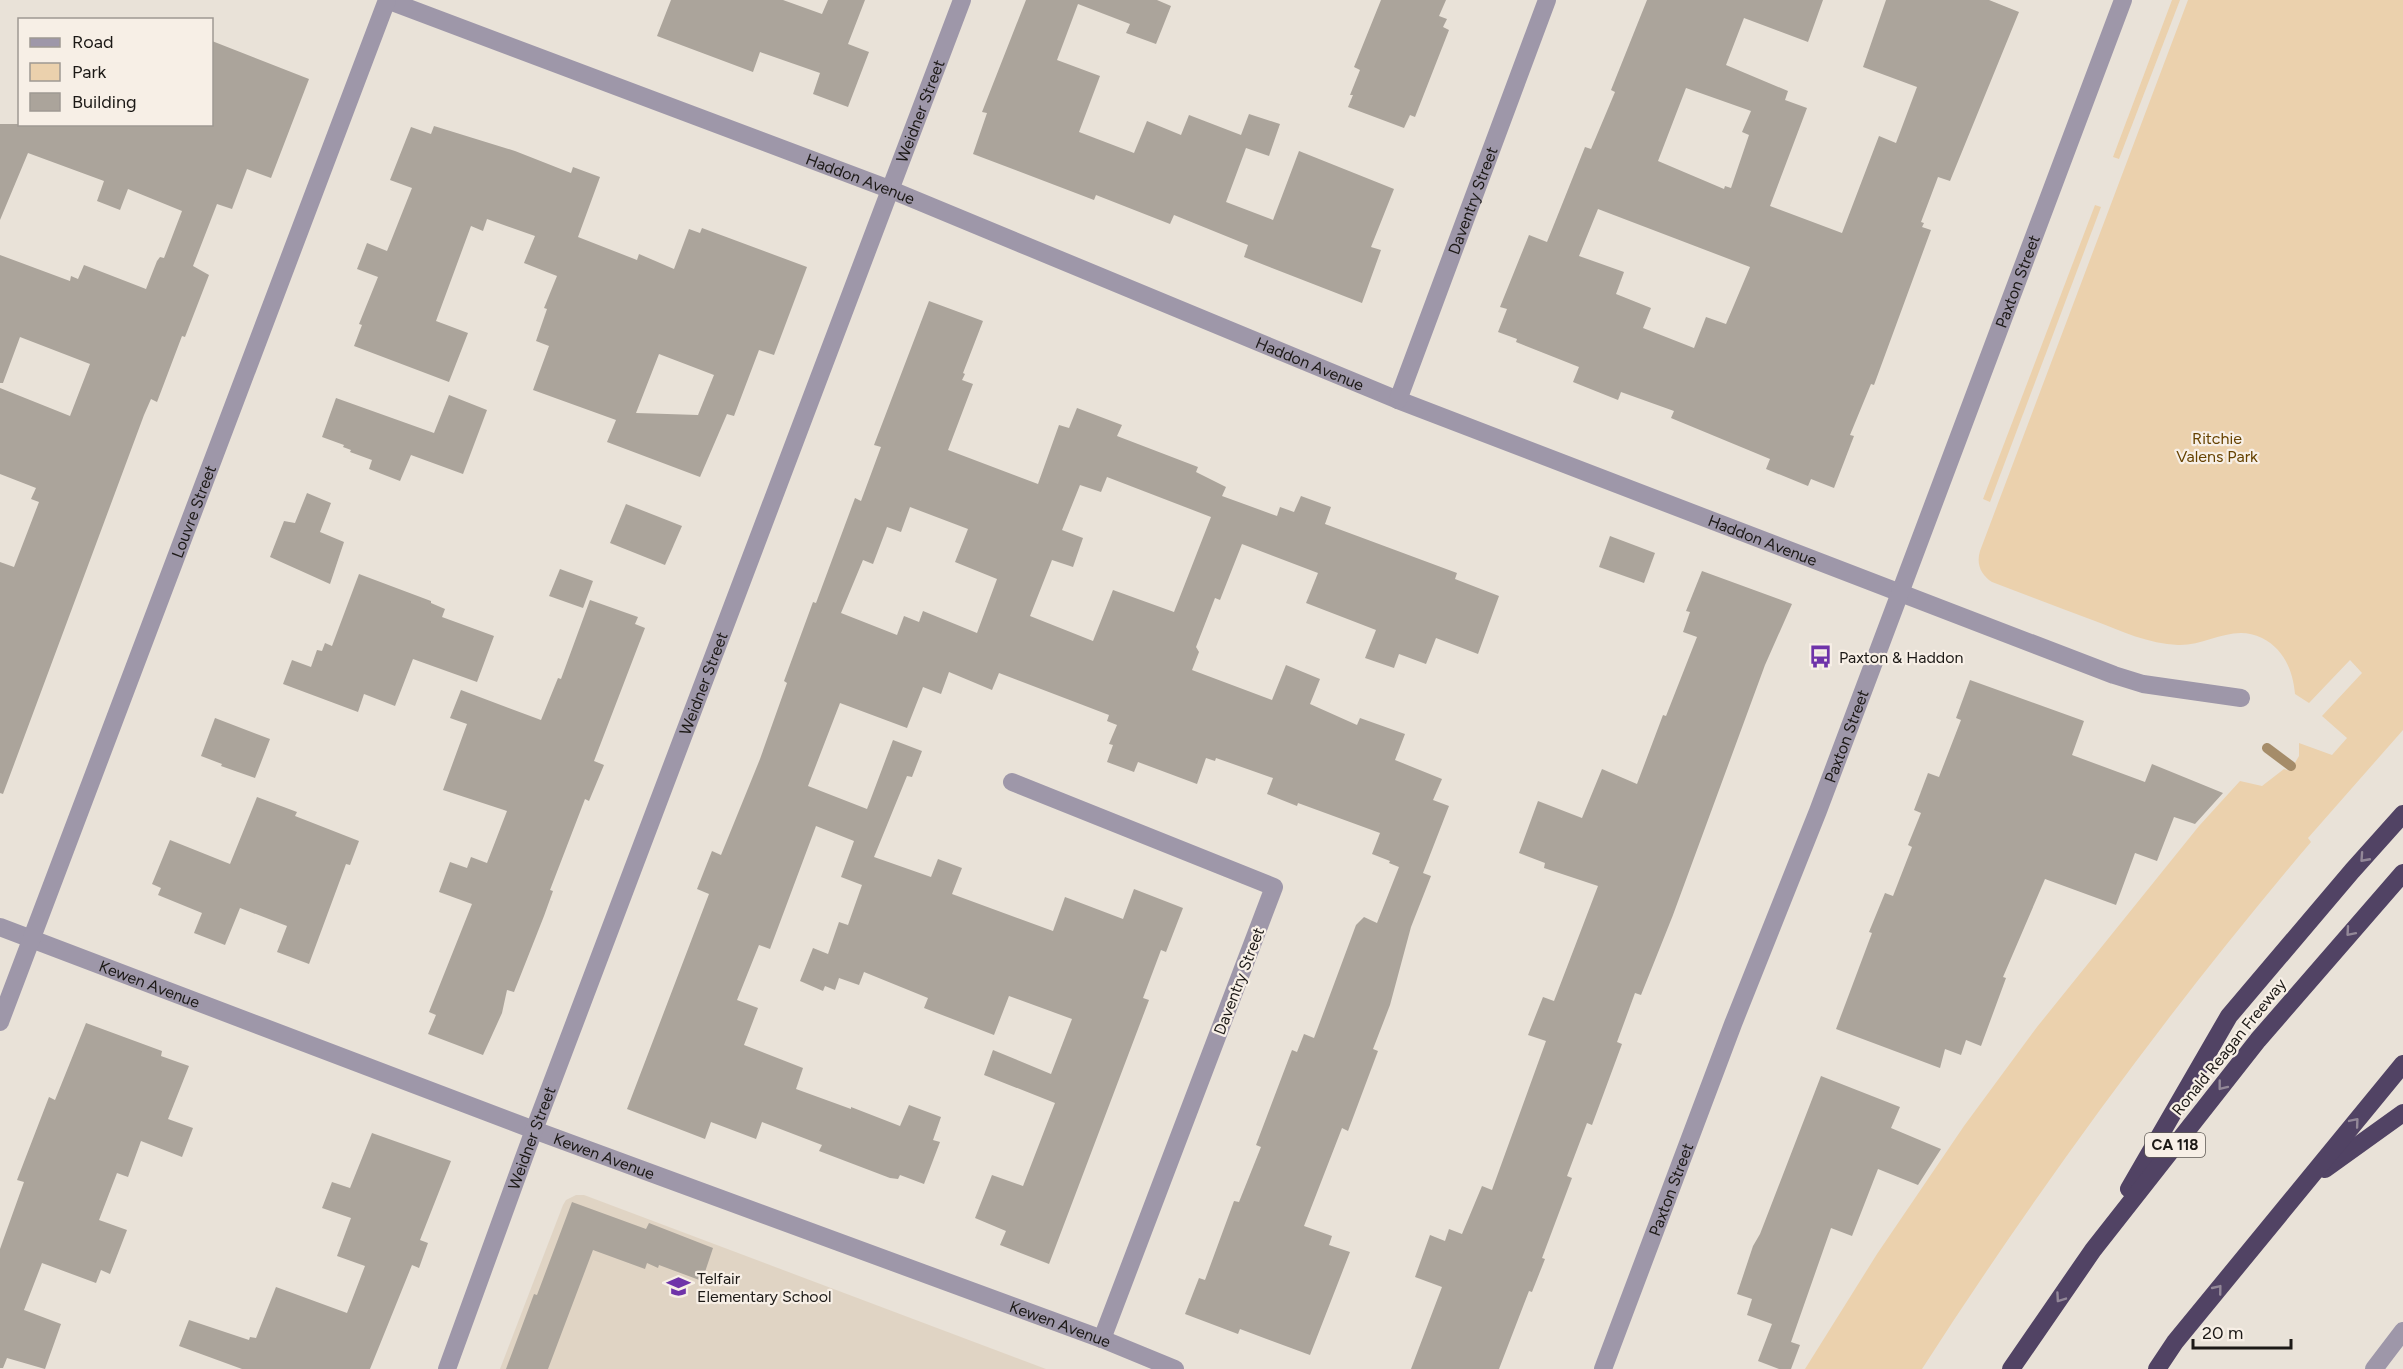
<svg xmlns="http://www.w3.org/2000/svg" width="2403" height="1369" font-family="Figtree,sans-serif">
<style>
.built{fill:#e0d4c4}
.green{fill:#ebd1ad}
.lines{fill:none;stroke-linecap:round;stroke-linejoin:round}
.stream{stroke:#a58c69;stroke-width:10}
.building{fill:#aba49b;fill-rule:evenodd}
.minor{stroke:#9e97a9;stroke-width:18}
.highway{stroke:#514364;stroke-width:18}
.oneway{stroke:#938898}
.labels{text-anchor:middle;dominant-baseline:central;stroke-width:4.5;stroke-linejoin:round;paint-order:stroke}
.shield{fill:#f7efe6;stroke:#5e5954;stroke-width:1.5}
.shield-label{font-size:15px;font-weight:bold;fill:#1c1916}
.street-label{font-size:16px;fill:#1c1916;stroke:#f7efe6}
.park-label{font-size:16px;fill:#664200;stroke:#f7efe6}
.poi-label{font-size:16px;fill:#1c1916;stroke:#f7efe6;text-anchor:start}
</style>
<rect width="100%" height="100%" fill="#e9e2d8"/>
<!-- built -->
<polygon class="built" points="576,1195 584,1195 1046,1369 500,1369 563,1205 566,1200"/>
<!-- green -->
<g class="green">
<polygon points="2172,0 2180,0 2119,159 2113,157"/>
<path d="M 2188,0 L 2403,0 L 2403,730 L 2308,838 L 2311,842 C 2170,1008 2040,1186 1922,1369 L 1805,1369 L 1877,1254 L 1964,1126 L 2037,1027 L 2199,826 L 2240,781 L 2262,786 L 2284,769 L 2290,771 L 2299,756 L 2299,743 L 2332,755 L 2347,738 L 2322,716 L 2362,673 L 2350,660 L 2309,703 L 2295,694 C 2293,671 2284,649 2262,638 C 2233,623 2207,646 2178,645 C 2149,644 2121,631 2095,621 C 2061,608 2026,595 1992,582 C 1981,575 1976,564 1980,551 Z"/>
<polygon points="2095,205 2101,207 1990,502 1983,499"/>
</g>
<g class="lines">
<!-- stream -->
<polyline class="stream" points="2267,748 2291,766"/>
</g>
<!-- building -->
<g class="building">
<polygon points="671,0 783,0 822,14 828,0 865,0 848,44 869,52 848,107 813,94 820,73 760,52 753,72 657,36"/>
<polygon points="1026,0 1157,0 1171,6 1156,44 1126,33 1130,24 1078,4 1057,60 1100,76 1079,132 1134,153 1147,121 1181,135 1189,115 1241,135 1249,114 1280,124 1269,156 1246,148 1226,202 1273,220 1299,151 1394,189 1371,247 1381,250 1362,303 1244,257 1248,245 1174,215 1170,224 1096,195 1094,200 973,154 987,113 982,112"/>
<polygon points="1381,0 1446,0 1439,16 1447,19 1443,27 1449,30 1415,117 1410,115 1404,128 1348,107 1353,95 1350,95 1360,70 1354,67"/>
<path d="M 1647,0 L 1823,0 L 1808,42 L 1744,18 L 1726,65 L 1788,91 L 1785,100 L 1807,108 L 1770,206 L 1842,233 L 1879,136 L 1896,143 L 1917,87 L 1863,67 L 1886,0 L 1989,0 L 2019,12 L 1950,181 L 1938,177 L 1921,222 L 1924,223 L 1922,227 L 1931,230 L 1874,385 L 1871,384 L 1850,435 L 1854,436 L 1834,488 L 1811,479 L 1808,486 L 1766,469 L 1770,459 L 1671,418 L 1674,411 L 1621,392 L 1618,400 L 1573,382 L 1579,367 L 1516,342 L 1517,339 L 1498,332 L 1507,309 L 1500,307 L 1529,235 L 1547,242 L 1585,147 L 1591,149 L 1615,92 L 1611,90 ZM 1686,88 L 1751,111 L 1742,132 L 1749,135 L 1731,188 L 1725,186 L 1724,189 L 1658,161 ZM 1598,209 L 1750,267 L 1726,324 L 1706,317 L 1694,348 L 1643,328 L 1651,308 L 1616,294 L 1624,272 L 1579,256 Z"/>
<polygon points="212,41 309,79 271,178 247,169 232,209 217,204 193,266 209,275 185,337 182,336 157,402 151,399 144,415 3,794 0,793 0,562 14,567 39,502 31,499 36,488 0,474 0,388 70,416 90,364 20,337 3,383 0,383 0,255 70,281 71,276 78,279 84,265 146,289 157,261 160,257 164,258 182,211 128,189 120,210 97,201 104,181 28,153 0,220 0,124 212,124"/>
<path d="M 434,126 L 515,151 L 571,173 L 573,167 L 600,177 L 578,237 L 637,260 L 639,254 L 674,269 L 689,229 L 700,233 L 702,228 L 807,267 L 774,355 L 759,350 L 734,416 L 727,414 L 700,477 L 607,442 L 616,420 L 533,390 L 549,346 L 536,341 L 547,309 L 544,308 L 557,276 L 524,263 L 535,236 L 487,219 L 483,231 L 471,226 L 436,321 L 468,333 L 449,382 L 354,346 L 362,325 L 359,324 L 378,277 L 357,269 L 367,243 L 387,251 L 412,188 L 390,180 L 411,127 L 431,134 ZM 659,354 L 714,375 L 698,415 L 636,413 Z"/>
<path d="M 929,301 L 983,321 L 963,373 L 965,374 L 962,380 L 973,384 L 948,450 L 1038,484 L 1059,425 L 1069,428 L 1077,408 L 1122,425 L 1117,436 L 1198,467 L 1196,472 L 1226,487 L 1222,496 L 1277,516 L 1280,507 L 1294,512 L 1301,496 L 1331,507 L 1325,524 L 1457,573 L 1455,579 L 1499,596 L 1478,654 L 1436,638 L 1426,664 L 1399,654 L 1394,668 L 1365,658 L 1376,630 L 1306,603 L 1318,573 L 1242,544 L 1220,600 L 1215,598 L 1196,647 L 1199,652 L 1192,670 L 1272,700 L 1286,665 L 1320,679 L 1310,704 L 1357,725 L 1360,718 L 1405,734 L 1395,760 L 1442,779 L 1433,800 L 1449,806 L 1423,873 L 1431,876 L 1411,927 L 1390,1005 L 1373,1049 L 1378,1051 L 1348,1131 L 1342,1128 L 1304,1226 L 1332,1236 L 1329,1245 L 1350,1252 L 1310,1355 L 1240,1329 L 1238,1334 L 1185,1314 L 1199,1278 L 1205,1280 L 1234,1201 L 1239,1202 L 1261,1147 L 1256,1145 L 1292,1050 L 1297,1052 L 1304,1034 L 1314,1038 L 1356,925 L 1364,917 L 1377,923 L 1399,867 L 1389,863 L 1390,861 L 1372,854 L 1380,833 L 1298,803 L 1297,806 L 1267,794 L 1273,778 L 1216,758 L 1215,761 L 1206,758 L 1197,784 L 1138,762 L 1134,772 L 1107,762 L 1113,745 L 1109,744 L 1117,725 L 1107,721 L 1109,715 L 999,673 L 992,690 L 949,672 L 941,694 L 923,687 L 907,728 L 840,703 L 808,786 L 867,809 L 893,740 L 922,751 L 912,777 L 907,776 L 874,857 L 931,877 L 938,859 L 962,868 L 952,894 L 1053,931 L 1065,897 L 1123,919 L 1134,889 L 1183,908 L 1166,952 L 1161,950 L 1143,998 L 1149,1000 L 1049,1264 L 1000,1245 L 1006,1231 L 975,1218 L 992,1175 L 1023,1186 L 1055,1103 L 984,1075 L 993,1050 L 1051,1074 L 1072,1019 L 1009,996 L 994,1035 L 924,1008 L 928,998 L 864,972 L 859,985 L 839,978 L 835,990 L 825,986 L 823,991 L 800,981 L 813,948 L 828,954 L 839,922 L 848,925 L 862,885 L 841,877 L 854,841 L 816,826 L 770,949 L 759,945 L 737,1000 L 758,1008 L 744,1045 L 803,1068 L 796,1089 L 851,1109 L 851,1107 L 900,1126 L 909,1105 L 941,1117 L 933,1140 L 940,1142 L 924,1184 L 900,1175 L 898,1179 L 890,1178 L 819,1151 L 822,1145 L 762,1122 L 756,1139 L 711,1122 L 705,1139 L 627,1109 L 709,894 L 697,889 L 712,851 L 721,855 L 760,759 L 787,683 L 784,681 L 813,602 L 816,603 L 855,498 L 861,501 L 881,447 L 874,445 ZM 1107,477 L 1211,517 L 1174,612 L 1113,590 L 1093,641 L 1030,616 L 1052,560 L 1073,567 L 1083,538 L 1062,530 L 1080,485 L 1101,492 ZM 910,507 L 968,529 L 955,562 L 997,579 L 977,633 L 923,611 L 919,622 L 904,616 L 897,635 L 841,613 L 863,560 L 873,564 L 887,527 L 901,532 Z"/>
<polygon points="449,395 487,410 463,474 411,455 400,481 369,469 372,460 350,452 351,450 343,447 344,445 322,437 336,398 434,433"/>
<polygon points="307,493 331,503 320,532 344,542 330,584 270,557 284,521 295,523"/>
<polygon points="626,504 682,526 665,565 610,543"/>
<polygon points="1610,536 1655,553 1644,583 1599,567"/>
<polygon points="560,569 593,581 583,608 549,596"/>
<polygon points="1702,571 1792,604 1765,665 1673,915 1641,995 1635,993 1617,1042 1622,1044 1592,1125 1587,1123 1567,1176 1572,1178 1542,1258 1545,1259 1532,1292 1529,1291 1499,1369 1411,1369 1442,1287 1415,1277 1430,1235 1445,1241 1449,1229 1462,1234 1482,1186 1492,1190 1546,1041 1528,1035 1543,997 1554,1001 1598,886 1544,868 1545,863 1519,853 1538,801 1582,818 1602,769 1637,784 1663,715 1666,716 1697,637 1683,632 1690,612 1686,611"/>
<polygon points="359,574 431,601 431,603 445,609 442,617 494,636 477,682 413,659 395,706 364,694 358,712 283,684 292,660 311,667 317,650 322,651 325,643 332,646"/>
<polygon points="590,600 638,617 635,624 645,628 594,761 604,765 589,801 585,799 550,890 553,891 544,916 514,992 507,990 502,1013 483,1055 428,1034 436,1015 429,1012 472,904 439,892 450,862 467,868 471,857 487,863 507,811 443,790 467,724 450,718 461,690 541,720 558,678 561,679"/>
<polygon points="1970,680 2084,721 2072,755 2145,782 2152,764 2223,793 2195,824 2174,817 2157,861 2135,853 2116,905 2045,879 2003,977 2006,978 1981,1046 1966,1040 1961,1055 1945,1049 1940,1068 1836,1029 1872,933 1869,932 1885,893 1893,896 1912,847 1908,845 1921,813 1914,810 1928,773 1939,777 1961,720 1956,718"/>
<polygon points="215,718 270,739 255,778 221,766 222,764 201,756"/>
<polygon points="257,797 297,812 295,816 359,841 350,865 346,864 309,964 277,952 287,926 240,908 225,945 194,933 202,913 158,895 161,888 152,884 170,840 230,864"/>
<polygon points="86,1023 162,1051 161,1056 189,1066 168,1119 193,1128 182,1157 141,1141 128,1177 117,1173 99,1220 127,1230 110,1274 101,1270 96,1283 42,1263 24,1310 61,1324 45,1369 7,1358 3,1368 0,1368 0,1249 24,1182 17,1180 49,1097 55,1100"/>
<polygon points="1821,1076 1900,1107 1891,1128 1941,1149 1918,1185 1878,1169 1852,1236 1831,1228 1791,1342 1800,1345 1791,1369 1779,1369 1758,1361 1772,1324 1747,1315 1752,1299 1737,1294 1753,1246 1760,1234"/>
<polygon points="372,1133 451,1161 420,1240 428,1243 419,1268 412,1265 370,1369 242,1369 179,1346 189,1320 249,1340 250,1337 256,1338 276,1287 347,1313 365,1266 337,1256 351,1218 322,1208 332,1182 350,1188"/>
<polygon points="572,1202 646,1229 649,1223 713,1248 702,1281 659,1265 658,1268 647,1263 645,1269 593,1250 548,1369 506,1369 534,1294 537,1295"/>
</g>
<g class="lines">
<!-- minor -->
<g class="minor">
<path id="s1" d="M 387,0 L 889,189 L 1398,400 L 2114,675 L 2143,684 L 2241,698"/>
<path id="s2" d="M 1398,400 L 1547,0"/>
<polyline points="1012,782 1274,887 1102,1339"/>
<path id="s3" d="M 0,927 L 534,1130 L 1102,1339 L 1175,1369"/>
<path id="s4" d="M 0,1022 L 387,0"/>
<path id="s5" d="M 447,1369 L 534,1130 L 962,0"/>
<path id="s6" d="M 1603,1369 L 1733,1024 L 1818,811 L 2123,0"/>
<polyline points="2374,1369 2403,1331"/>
</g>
<!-- highway -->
<g class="highway">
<polyline points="2325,1169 2403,1113"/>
<polyline points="2129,1189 2229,1016 2352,871 2403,814"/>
<polyline points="2011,1369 2093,1250 2258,1040 2403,873"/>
<polyline points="2157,1369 2175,1342 2403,1064"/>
</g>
</g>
<!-- one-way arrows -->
<defs><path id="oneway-chevron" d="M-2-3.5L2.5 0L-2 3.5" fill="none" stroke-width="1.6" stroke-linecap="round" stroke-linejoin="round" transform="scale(1.5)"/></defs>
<g class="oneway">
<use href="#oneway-chevron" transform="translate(2364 858) rotate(132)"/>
<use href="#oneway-chevron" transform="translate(2350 932) rotate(131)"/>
<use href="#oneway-chevron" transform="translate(2222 1086) rotate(128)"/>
<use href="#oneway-chevron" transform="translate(2355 1122) rotate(-50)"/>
<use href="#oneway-chevron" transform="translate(2218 1289) rotate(-51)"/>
<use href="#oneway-chevron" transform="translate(2060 1298) rotate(125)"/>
</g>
<!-- icons -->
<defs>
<symbol id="bus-bare" viewBox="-9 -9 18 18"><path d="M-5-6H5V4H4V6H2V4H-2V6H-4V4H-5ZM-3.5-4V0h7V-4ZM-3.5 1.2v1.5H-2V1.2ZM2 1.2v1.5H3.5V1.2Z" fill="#6f33a9" stroke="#f7efe6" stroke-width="2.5" paint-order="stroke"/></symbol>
<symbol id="school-bare" viewBox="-9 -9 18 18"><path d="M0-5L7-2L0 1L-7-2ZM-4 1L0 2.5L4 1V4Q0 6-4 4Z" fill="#6f33a9" stroke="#f7efe6" stroke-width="2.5" paint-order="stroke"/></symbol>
</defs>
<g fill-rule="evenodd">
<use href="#bus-bare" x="1804" y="640" width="33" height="33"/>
<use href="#school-bare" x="662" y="1270" width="33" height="33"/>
</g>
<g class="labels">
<!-- shield labels -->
<rect class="shield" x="2145" y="1133" width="60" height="24" rx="4.5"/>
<g class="shield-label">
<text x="2175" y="1145">CA 118</text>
</g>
<!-- street labels -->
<g class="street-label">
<text stroke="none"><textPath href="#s5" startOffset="1344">Weidner Street</textPath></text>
<text stroke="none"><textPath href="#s1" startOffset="506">Haddon Avenue</textPath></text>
<text stroke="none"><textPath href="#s2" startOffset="213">Daventry Street</textPath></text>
<text stroke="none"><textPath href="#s6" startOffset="1164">Paxton Street</textPath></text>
<text stroke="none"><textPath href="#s1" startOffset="992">Haddon Avenue</textPath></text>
<text stroke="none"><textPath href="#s4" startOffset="546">Louvre Street</textPath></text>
<text stroke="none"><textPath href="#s1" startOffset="1478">Haddon Avenue</textPath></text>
<text stroke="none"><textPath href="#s5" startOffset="732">Weidner Street</textPath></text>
<text stroke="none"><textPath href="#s6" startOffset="678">Paxton Street</textPath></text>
<text transform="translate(1239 981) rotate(-69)">Daventry Street</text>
<text stroke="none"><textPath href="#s3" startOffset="160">Kewen Avenue</textPath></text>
<text transform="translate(2229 1047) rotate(-51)">Ronald Reagan Freeway</text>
<text stroke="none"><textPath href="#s5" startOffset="246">Weidner Street</textPath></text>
<text stroke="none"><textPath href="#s3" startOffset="646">Kewen Avenue</textPath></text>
<text stroke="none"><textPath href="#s6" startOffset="192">Paxton Street</textPath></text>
<text stroke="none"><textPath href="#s3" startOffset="1132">Kewen Avenue</textPath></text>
</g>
<!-- park labels -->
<g class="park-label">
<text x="2217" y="438">Ritchie<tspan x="2217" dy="18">Valens Park</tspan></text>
</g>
<!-- poi labels -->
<g class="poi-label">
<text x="1839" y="657">Paxton &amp; Haddon</text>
<text x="697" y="1278">Telfair<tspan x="697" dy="18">Elementary School</tspan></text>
</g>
</g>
<!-- legend -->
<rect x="18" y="18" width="195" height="108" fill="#f7efe6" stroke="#9f9993" stroke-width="1.5"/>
<rect x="30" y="38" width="30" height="9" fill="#9e97a9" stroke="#9f9993" stroke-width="1.5"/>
<text x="72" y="48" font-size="18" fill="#1c1916">Road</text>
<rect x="30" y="63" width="30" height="18" fill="#ebd1ad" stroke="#9f9993" stroke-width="1.5"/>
<text x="72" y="78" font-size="18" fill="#1c1916">Park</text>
<rect x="30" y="93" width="30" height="18" fill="#aba49b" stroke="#9f9993" stroke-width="1.5"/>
<text x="72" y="108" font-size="18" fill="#1c1916">Building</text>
<!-- scale -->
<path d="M2193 1339v9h98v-9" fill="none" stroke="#1c1916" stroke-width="3"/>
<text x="2202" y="1339" font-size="18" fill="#1c1916" stroke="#f7efe6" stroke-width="4.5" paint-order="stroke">20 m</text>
</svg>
